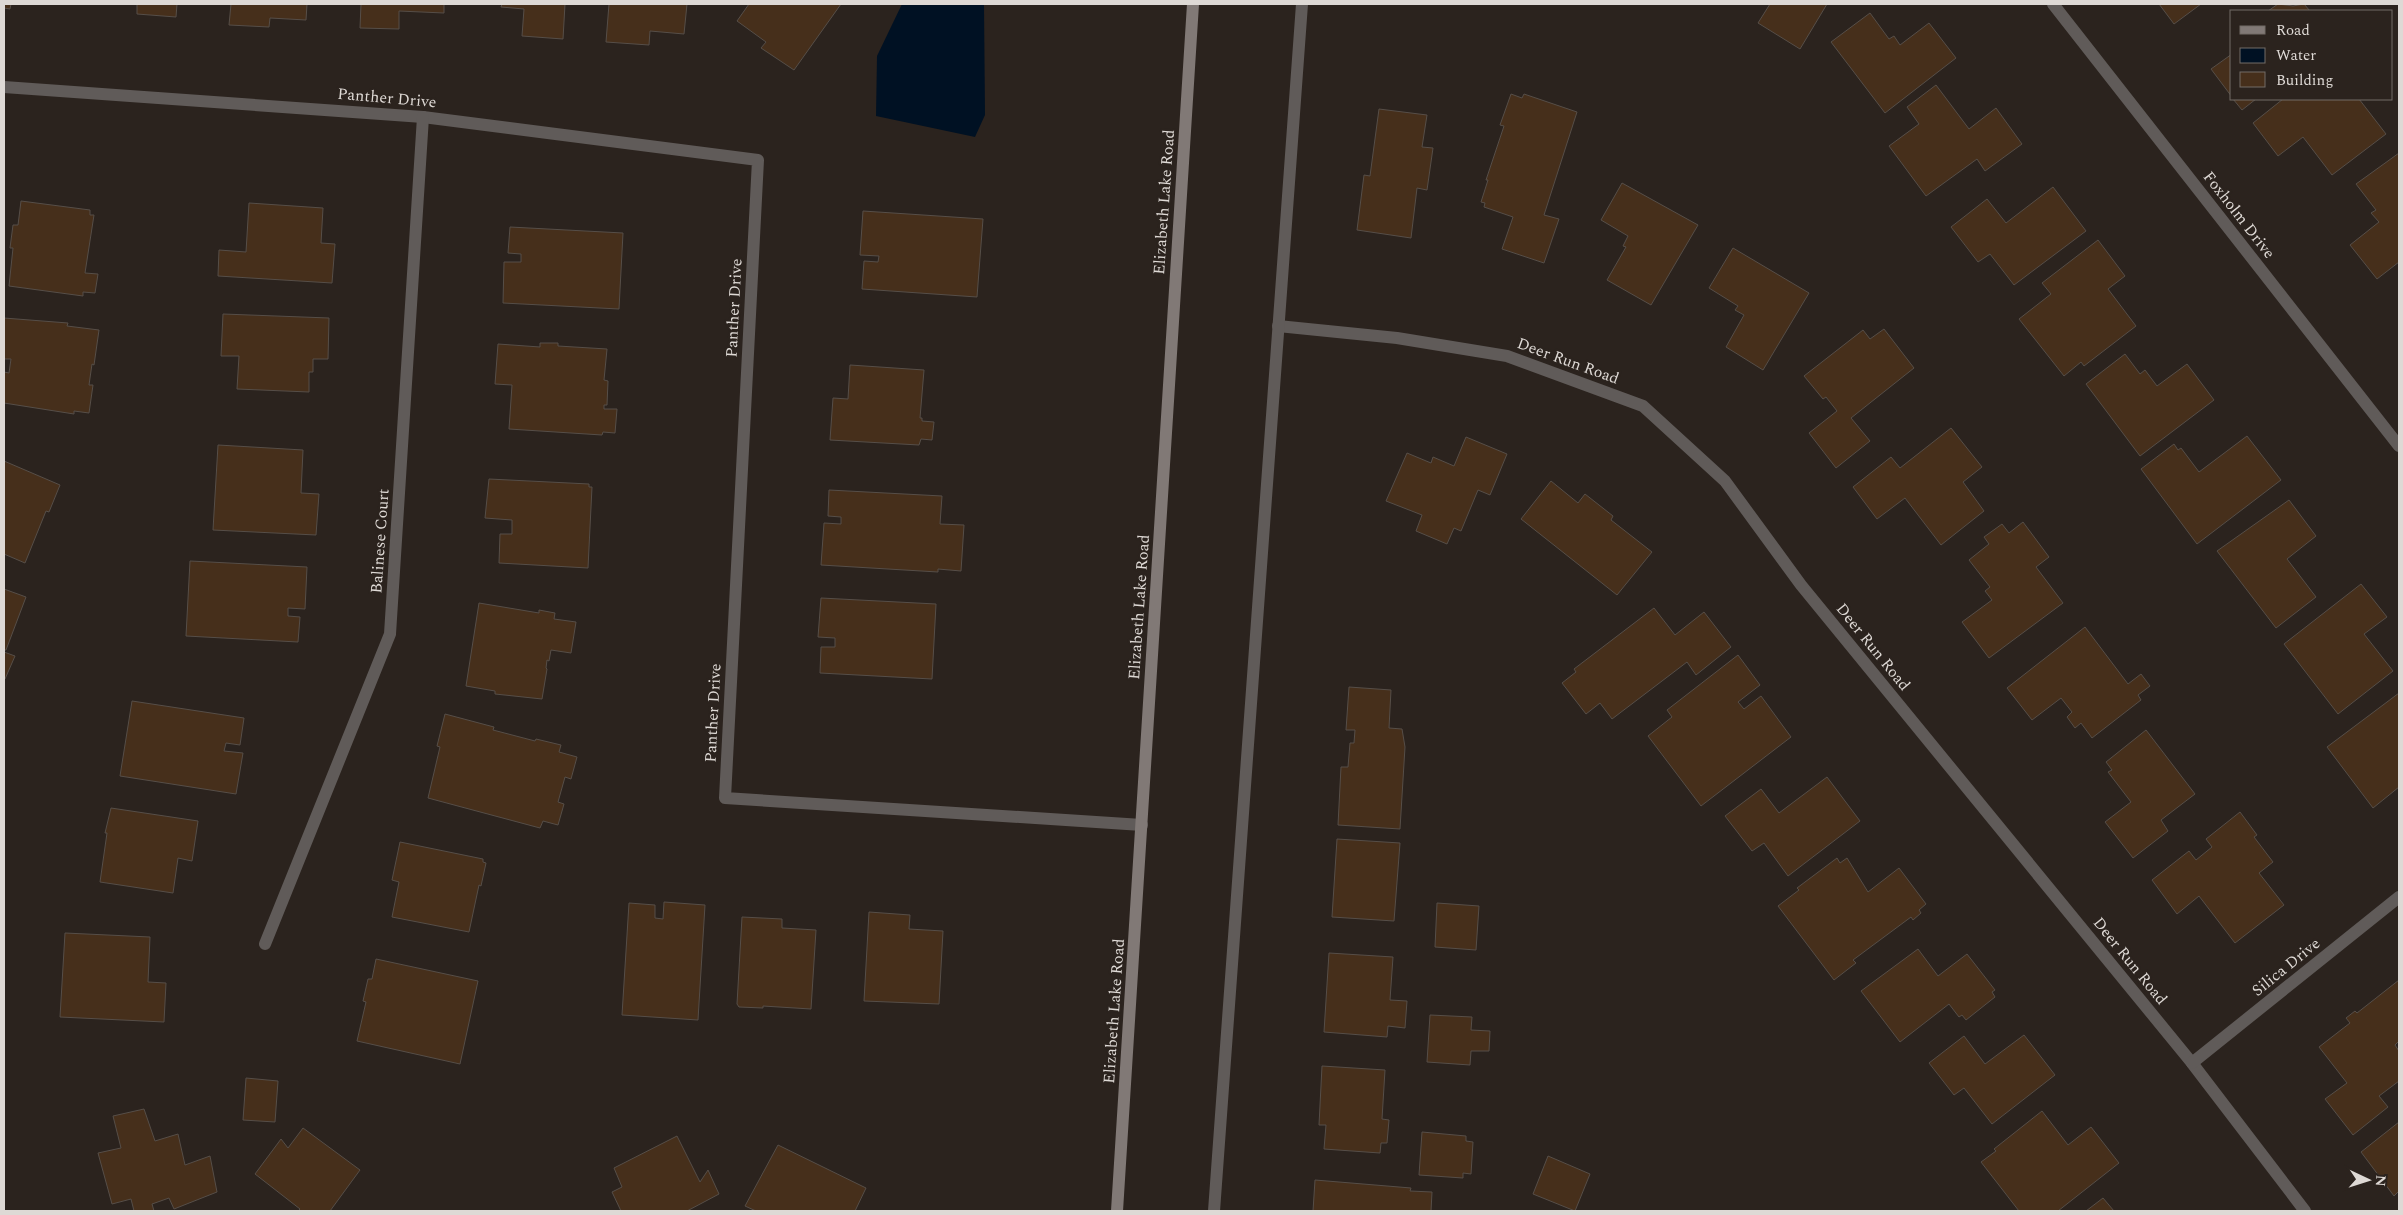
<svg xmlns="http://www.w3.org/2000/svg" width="2403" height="1215" font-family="Spectral,serif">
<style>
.water{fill:#001123}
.building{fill:#462f1b;stroke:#564e48}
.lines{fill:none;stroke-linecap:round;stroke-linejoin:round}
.street{stroke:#605b59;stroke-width:12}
.secondary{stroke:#817976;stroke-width:12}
.labels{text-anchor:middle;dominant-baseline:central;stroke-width:4.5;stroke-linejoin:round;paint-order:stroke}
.street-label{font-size:16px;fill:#ded9d5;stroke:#2b231e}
</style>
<rect width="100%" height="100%" fill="#2b231e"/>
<!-- water -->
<polygon class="water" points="902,4 984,4 985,115 975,137 876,116 877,56"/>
<!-- building -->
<g class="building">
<polygon points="4,4 11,4 10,9 4,8"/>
<polygon points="137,4 177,4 176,17 137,14"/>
<polygon points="231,4 307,4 306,20 270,18 269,27 229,25"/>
<polygon points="361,4 444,4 444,13 399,11 399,29 360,28"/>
<polygon points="502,4 565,4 563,39 522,36 524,9 501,7"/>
<polygon points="609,4 687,4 684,34 650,31 649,45 606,42"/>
<polygon points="749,4 841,4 794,70 761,48 766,42 737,21"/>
<polygon points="1770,4 1827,4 1800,49 1758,23"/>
<polygon points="2159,4 2201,4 2174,24"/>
<polygon points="2278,4 2293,6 2304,4 2310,11 2268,11"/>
<polygon points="1870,13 1889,39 1894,36 1900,45 1929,23 1956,58 1885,113 1831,42"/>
<polygon points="2232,54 2232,97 2211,69"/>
<polygon points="1936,85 1969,129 1996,108 2022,144 1985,171 1977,159 1926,196 1889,146 1919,124 1907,107"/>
<polygon points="1511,94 1522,98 1524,94 1577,112 1544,215 1559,219 1544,263 1502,249 1513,217 1484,207 1485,203 1481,202 1488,180 1486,180 1504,126 1500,125"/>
<polygon points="2233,99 2256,99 2242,110"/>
<polygon points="2283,99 2359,99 2386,134 2332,175 2303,137 2278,156 2253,123"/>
<polygon points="1379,109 1427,115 1422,147 1433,148 1427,190 1417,188 1411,238 1357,230 1364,175 1370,176"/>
<polygon points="2399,153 2399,262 2377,279 2350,245 2379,222 2371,213 2376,210 2356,184"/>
<polygon points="1622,183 1698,225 1651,305 1607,280 1626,247 1623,246 1628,236 1601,220"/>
<polygon points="2053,187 2086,231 2014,285 1990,254 1978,262 1951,227 1987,199 2006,223"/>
<polygon points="21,201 90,210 90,215 94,215 85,273 98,274 95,293 83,292 83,296 9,286 13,248 10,248 13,225 18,225"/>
<polygon points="249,203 323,208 321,243 335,244 332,283 218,276 219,250 246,252"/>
<polygon points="863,211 983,219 977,297 862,289 864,261 878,262 879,256 860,255"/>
<polygon points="510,227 623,233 619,309 503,303 504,262 521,262 521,254 508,253"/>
<polygon points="2098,240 2125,276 2108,289 2136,326 2084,366 2081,362 2064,376 2019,319 2051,294 2042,283"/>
<polygon points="1733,248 1809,293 1763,370 1726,347 1744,315 1735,310 1738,306 1709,288"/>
<polygon points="223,314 329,318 328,359 313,359 313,372 309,372 309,392 237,389 239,356 221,356"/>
<polygon points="4,318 68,323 67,326 99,330 94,365 92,364 89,385 93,385 89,413 74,411 74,414 4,403 4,372 9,373 11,359 4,359"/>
<polygon points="1884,329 1914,368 1851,418 1870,441 1836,468 1809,433 1837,411 1826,397 1823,399 1804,376 1863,330 1870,339"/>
<polygon points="540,343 558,343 558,346 607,349 604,380 608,381 607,405 604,405 604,409 617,409 615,433 603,432 602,435 509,429 512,385 495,384 498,344 540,347"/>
<polygon points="2125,354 2140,374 2145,370 2157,386 2187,364 2214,400 2140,456 2086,384"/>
<polygon points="850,365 924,370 920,418 922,418 922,421 934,422 932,440 921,439 919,445 830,440 833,398 848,399"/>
<polygon points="1951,428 1982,467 1963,482 1984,511 1941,545 1905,498 1877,519 1853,487 1891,457 1900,468"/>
<polygon points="2247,436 2281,480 2197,544 2141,469 2174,444 2178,450 2181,448 2199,472"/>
<polygon points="1466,437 1507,454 1490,495 1478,490 1461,531 1454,528 1447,544 1416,531 1422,515 1386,501 1407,453 1431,463 1433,457 1454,466"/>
<polygon points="218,445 303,450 301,493 319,494 316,535 213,530"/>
<polygon points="4,461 60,485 49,512 46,511 25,563 4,554"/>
<polygon points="489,479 589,484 589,487 592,487 588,568 499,563 500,534 512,534 512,520 485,518"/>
<polygon points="1551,481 1578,503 1585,494 1613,516 1611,520 1652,552 1617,595 1521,519"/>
<polygon points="829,490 942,496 940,524 964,525 961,571 938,569 938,572 821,565 824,523 841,524 841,517 828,516"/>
<polygon points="2289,500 2316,536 2287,559 2316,597 2276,628 2217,551"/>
<polygon points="2023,522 2049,557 2036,567 2063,603 1989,658 1962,622 1992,600 1985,591 1990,587 1969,560 1989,544 1984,537 2002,524 2009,533"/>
<polygon points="190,561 307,567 305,609 288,608 288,616 300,617 298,642 186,636"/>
<polygon points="2361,584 2387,617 2364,634 2393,671 2338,714 2284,644"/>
<polygon points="4,589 26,597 6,650 4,650"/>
<polygon points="821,598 936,604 932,679 820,673 821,647 835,647 835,638 818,637"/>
<polygon points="479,603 539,613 539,610 555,613 554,619 576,622 571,653 551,650 549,661 547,660 546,668 547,669 542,699 495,694 495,691 466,686"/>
<polygon points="1654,608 1675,635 1704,612 1731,647 1696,675 1687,662 1612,719 1600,703 1586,714 1562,683 1576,672 1574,669"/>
<polygon points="2085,627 2128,684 2141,674 2150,686 2138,695 2141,700 2092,738 2081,723 2075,728 2067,717 2072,712 2061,698 2032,720 2007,688"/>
<polygon points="4,652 15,656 5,679 4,678"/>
<polygon points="1738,655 1760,685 1738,702 1744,709 1761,696 1791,737 1701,806 1648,736 1672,717 1667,710"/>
<polygon points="1349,687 1391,690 1389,728 1402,729 1405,747 1400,829 1338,825 1341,767 1348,767 1350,743 1354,743 1355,730 1346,730"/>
<polygon points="2399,693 2399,787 2373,808 2327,747"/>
<polygon points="132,701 244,718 240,745 226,743 224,751 243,753 236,794 120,776"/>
<polygon points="445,714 494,727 493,730 535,741 536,739 561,745 559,752 577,757 571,779 565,777 558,802 564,804 558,825 543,821 540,828 428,798 440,747 437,746"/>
<polygon points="2146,730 2195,794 2161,820 2168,831 2133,858 2105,822 2131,802 2108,772 2112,770 2106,762"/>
<polygon points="1827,777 1860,821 1788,876 1764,843 1752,851 1725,816 1761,789 1779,813"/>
<polygon points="111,808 198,821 192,861 178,858 173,893 100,882 107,833 105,833"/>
<polygon points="2240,812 2257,835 2254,837 2273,862 2259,873 2284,905 2235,943 2199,896 2177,914 2152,880 2189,851 2196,860 2212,847 2206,839"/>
<polygon points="1337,839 1400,843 1394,921 1332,917"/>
<polygon points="400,842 483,859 483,862 486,863 481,886 479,885 469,932 392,917 399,882 392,880"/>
<polygon points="1837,858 1840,863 1847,858 1868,892 1899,868 1926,904 1919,910 1921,913 1913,920 1911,917 1853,960 1856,963 1834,980 1778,906 1799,890 1797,888"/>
<polygon points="664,902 705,905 698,1020 622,1015 629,903 655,905 655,918 663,919"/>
<polygon points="1437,903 1479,906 1476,950 1435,947"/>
<polygon points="869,912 910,915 909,929 943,931 939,1004 864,1001"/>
<polygon points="742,917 782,919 782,928 816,930 811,1009 763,1006 763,1008 739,1007 737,1004"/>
<polygon points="65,933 150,937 148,982 166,983 164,1022 60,1017"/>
<polygon points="1918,949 1938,976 1967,954 1995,990 1992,992 1995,997 1966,1020 1962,1015 1959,1017 1949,1004 1900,1042 1861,991"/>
<polygon points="1329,953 1393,957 1390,1000 1407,1001 1405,1028 1388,1026 1387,1037 1324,1032"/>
<polygon points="376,959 478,981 460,1064 357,1041 366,1002 363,1001 368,979 372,979"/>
<polygon points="2399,980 2399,1041 2395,1045 2399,1051 2399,1081 2379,1096 2388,1107 2353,1135 2325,1099 2347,1083 2319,1047 2350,1023 2346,1018 2355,1011 2357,1013"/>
<polygon points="1430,1015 1472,1017 1471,1030 1490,1031 1489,1051 1471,1051 1470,1065 1427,1062"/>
<polygon points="2024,1035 2055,1075 1992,1124 1964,1088 1954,1095 1929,1063 1964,1036 1985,1064"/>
<polygon points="1322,1066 1385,1070 1382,1119 1389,1120 1387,1143 1381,1143 1380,1153 1324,1149 1326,1125 1319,1125"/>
<polygon points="246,1078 278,1081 275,1122 243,1120"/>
<polygon points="144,1109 155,1141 178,1134 185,1165 210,1156 217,1192 174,1209 169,1198 152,1204 154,1211 134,1211 131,1199 112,1204 98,1153 121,1148 113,1116"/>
<polygon points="2042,1111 2068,1145 2091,1127 2119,1163 2058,1211 2019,1211 1981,1162 1996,1151 1994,1149"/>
<polygon points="2399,1122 2399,1191 2394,1196 2361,1152"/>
<polygon points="303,1128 360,1170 330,1211 298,1211 300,1209 255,1174 281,1139 288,1148"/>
<polygon points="1422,1132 1466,1136 1466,1141 1473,1142 1471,1174 1463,1173 1463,1178 1419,1175"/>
<polygon points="677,1136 700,1182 708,1170 719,1194 687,1211 621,1211 612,1192 622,1187 614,1168"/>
<polygon points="778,1145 866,1188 855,1211 756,1211 745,1206"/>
<polygon points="1548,1156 1590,1174 1575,1211 1533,1194"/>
<polygon points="1315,1180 1411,1188 1410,1191 1432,1192 1431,1211 1313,1211"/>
<polygon points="2103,1198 2114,1211 2086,1211"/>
</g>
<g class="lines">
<!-- street -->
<g class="street">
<polyline points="2053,4 2399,446"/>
<polyline points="4,87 423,117 758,160 725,798 1142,825"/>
<polyline points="1278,326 1397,338 1507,356 1643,406 1725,481 1801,585 2192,1063 2305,1211"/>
<polyline points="265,944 390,634 423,117"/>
<polyline points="2192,1063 2399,897"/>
<polyline points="1214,1211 1302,4"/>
</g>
<!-- secondary -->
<polyline class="secondary" points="1117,1211 1193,4"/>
</g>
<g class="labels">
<!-- street labels -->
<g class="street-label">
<text transform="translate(387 98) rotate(5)">Panther Drive</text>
<text transform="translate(1164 202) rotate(-86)">Elizabeth Lake Road</text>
<text transform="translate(2239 215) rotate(52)">Foxholm Drive</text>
<text transform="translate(734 308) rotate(-87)">Panther Drive</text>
<text transform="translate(1568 361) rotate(20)">Deer Run Road</text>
<text transform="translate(380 541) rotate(-86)">Balinese Court</text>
<text transform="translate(1139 607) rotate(-86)">Elizabeth Lake Road</text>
<text transform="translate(1873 647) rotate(51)">Deer Run Road</text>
<text transform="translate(713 713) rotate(-87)">Panther Drive</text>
<text transform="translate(2130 961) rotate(51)">Deer Run Road</text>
<text transform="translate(2286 967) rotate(-39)">Silica Drive</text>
<text transform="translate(1114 1011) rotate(-86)">Elizabeth Lake Road</text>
</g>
</g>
<!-- border -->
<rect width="2403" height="1215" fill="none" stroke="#ded9d5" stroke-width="10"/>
<!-- legend -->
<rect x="2230" y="10" width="162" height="90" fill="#2b231e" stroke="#736c67"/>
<rect x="2240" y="26" width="25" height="8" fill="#817976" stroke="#736c67"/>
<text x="2276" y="35" font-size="15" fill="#ded9d5">Road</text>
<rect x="2240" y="48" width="25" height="15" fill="#001123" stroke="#736c67"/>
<text x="2276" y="60" font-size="15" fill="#ded9d5">Water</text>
<rect x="2240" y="72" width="25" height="15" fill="#462f1b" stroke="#736c67"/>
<text x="2276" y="85" font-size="15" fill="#ded9d5">Building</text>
<!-- north arrow -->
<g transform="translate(2368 1180) rotate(94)" stroke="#2b231e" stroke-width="4" paint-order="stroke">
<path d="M0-4L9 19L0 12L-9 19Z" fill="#ded9d5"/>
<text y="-8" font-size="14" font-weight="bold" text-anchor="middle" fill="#ded9d5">N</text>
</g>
</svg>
